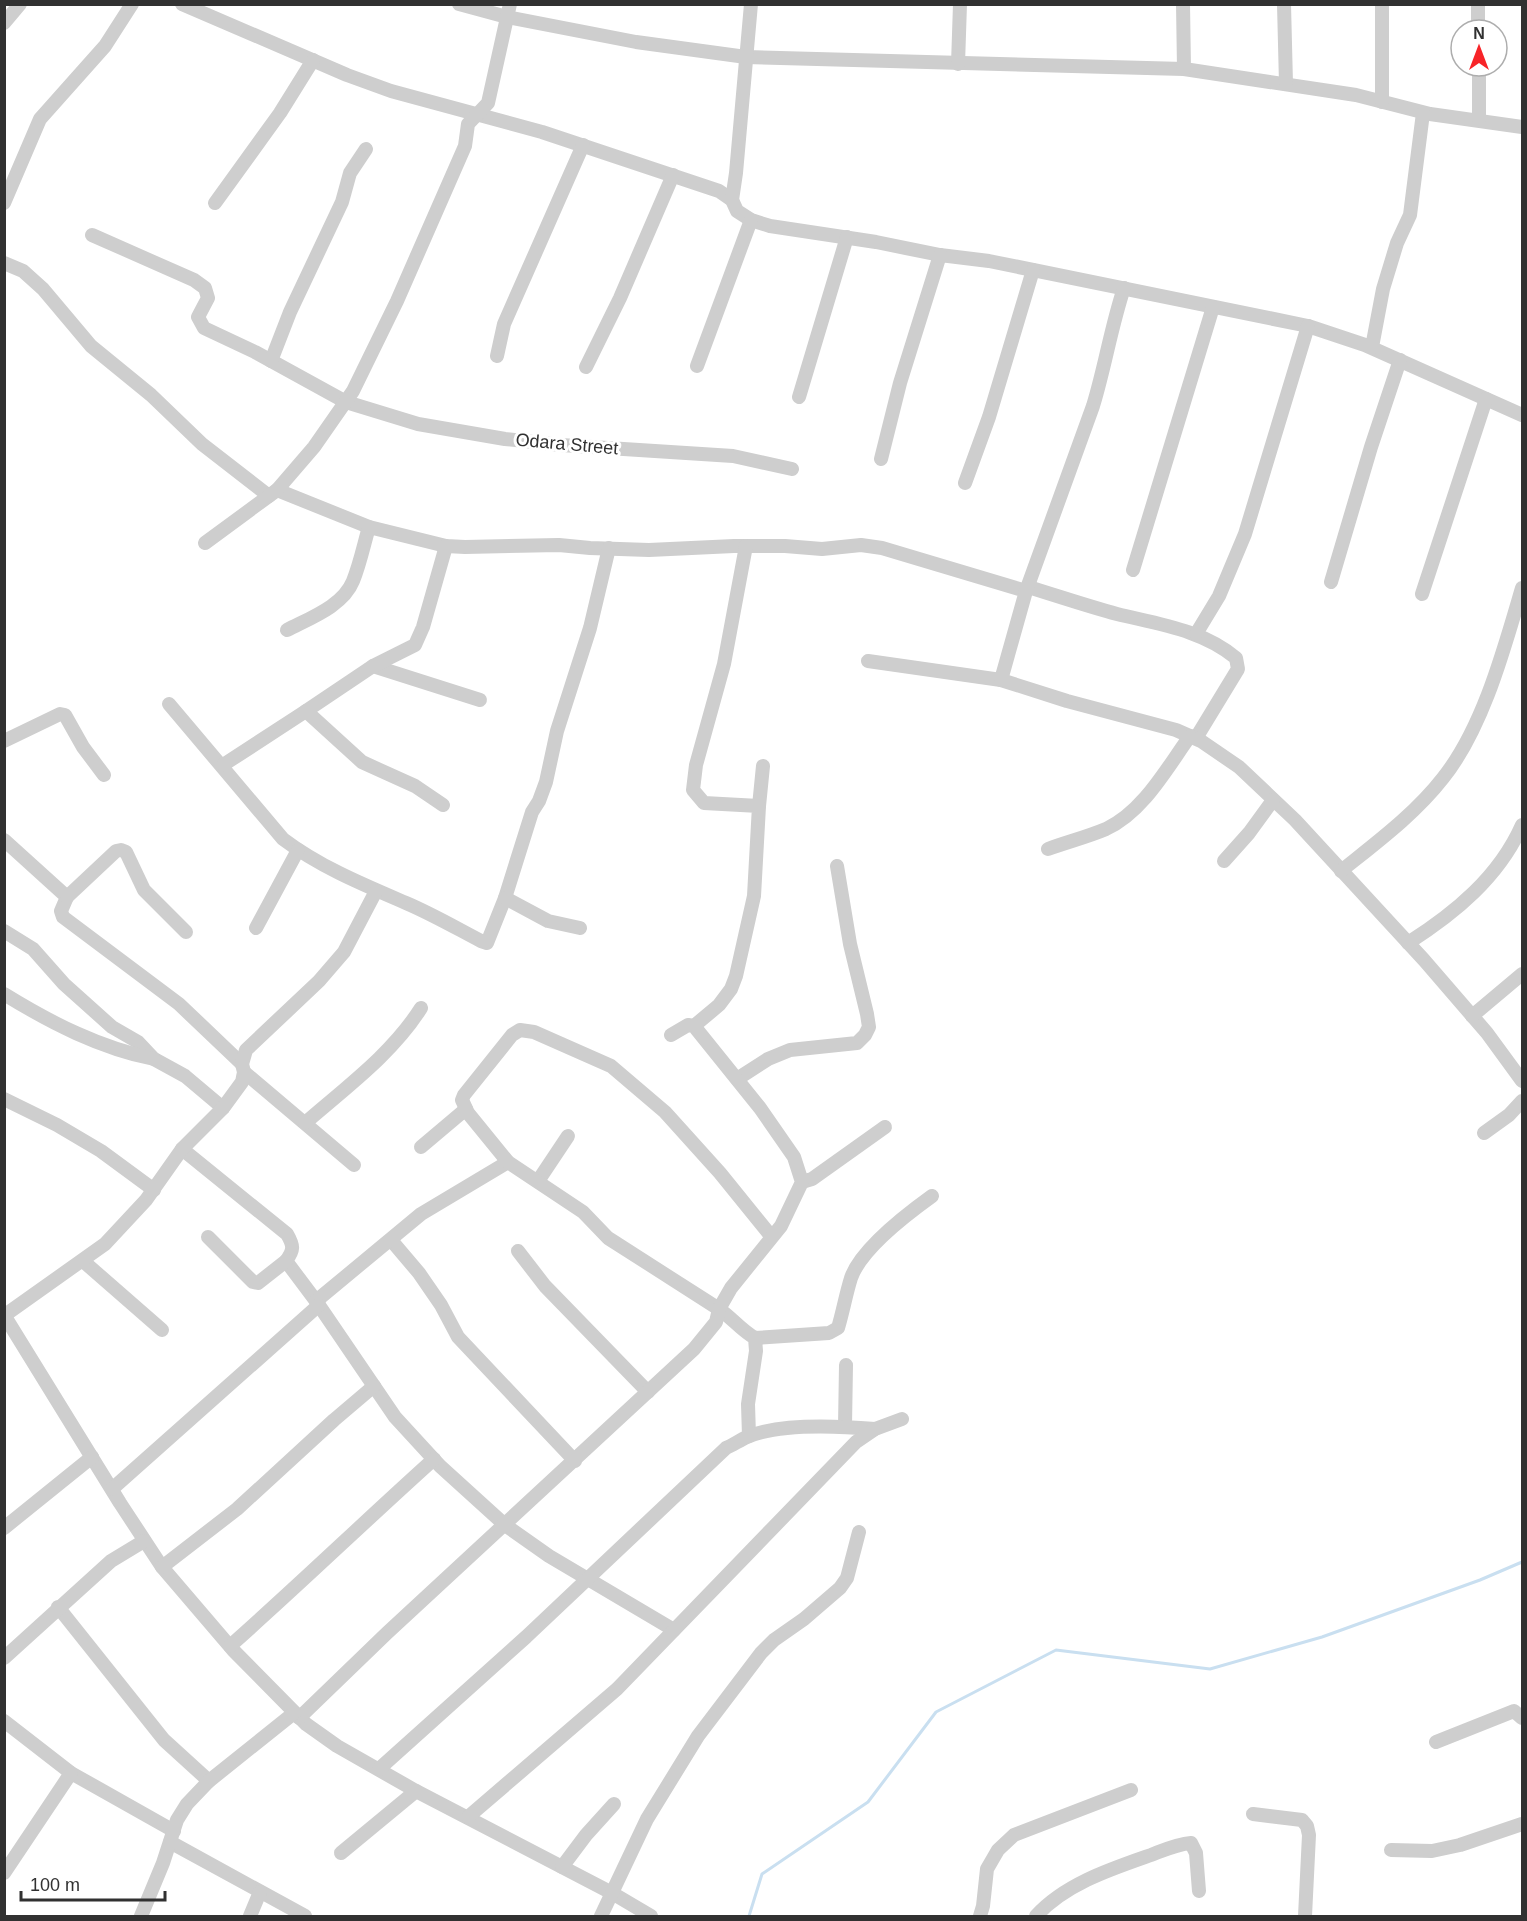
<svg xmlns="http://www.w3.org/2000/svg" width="1527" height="1921" font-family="Arial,sans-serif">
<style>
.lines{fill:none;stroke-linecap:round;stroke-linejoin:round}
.stream{stroke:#c9dff0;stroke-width:3}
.minor{stroke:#cecece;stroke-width:14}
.labels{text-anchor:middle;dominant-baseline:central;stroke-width:6;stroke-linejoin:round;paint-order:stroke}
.street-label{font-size:18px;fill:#313131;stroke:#fff}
</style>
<rect width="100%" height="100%" fill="#fff"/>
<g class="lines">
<!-- stream -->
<polyline class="stream" points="749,1916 762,1874 868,1802 936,1712 1056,1650 1210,1669 1322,1637 1480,1580 1522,1562"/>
<!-- minor -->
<g class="minor">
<polyline points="182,4 347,75 391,91 542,132 719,191 732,200 737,211 751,220 770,226 876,242 940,255 989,261 1308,326 1365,345 1522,415"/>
<polyline points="459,4 507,17 636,42 746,57 1184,69 1356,95 1430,114 1522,127"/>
<polyline points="1183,4 1184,69"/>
<polyline points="1284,4 1286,84"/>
<polyline points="1382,4 1382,102"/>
<polyline points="1478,4 1478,30"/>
<polyline points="4,23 20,4"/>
<polyline points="958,64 960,4"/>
<polyline points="1479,66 1479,120"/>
<polyline points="732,200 736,173 751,4"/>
<polyline points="4,203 40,119 105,46 132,4"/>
<polyline points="215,203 280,113 313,60"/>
<polyline points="92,235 194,280 205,288 208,298 198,317 204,328 255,352 346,402 418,424 505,439 561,445 733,456 792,469"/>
<polyline points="4,263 23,271 43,289 91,346 151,395 202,444 269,496"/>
<polyline points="1372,347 1383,289 1397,243 1410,215 1423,113"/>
<polyline points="497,356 504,324 583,145"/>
<polyline points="271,361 290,312 342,202 350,173 366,149"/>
<polyline points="697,366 751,220"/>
<polyline points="586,367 620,298 673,175"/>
<polyline points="799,397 847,237"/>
<polyline points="881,459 900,383 940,255"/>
<polyline points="965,483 989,417 1033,270"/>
<polyline points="277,490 369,527 446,546 465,547 559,545 590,548 649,550 734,546 785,546 822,549 861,545 882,548 1026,591"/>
<polyline points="205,543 277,490 314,447 353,391 397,301 465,146 468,124 488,103 510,4"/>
<polyline points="1133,570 1213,307"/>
<polyline points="1331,582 1371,447 1400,360"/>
<path d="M 1028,587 C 1058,596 1087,606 1117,614 C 1158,624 1203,630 1236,658 L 1238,669 L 1196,738"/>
<polyline points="1422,594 1486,399"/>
<path d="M 287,630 C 310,618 343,606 353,581 C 360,564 364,544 369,527"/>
<polyline points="1196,634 1219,596 1245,534 1308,326"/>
<polyline points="868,661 1001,680 1067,701 1176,730 1201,741 1239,767 1295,820 1424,960 1487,1033 1522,1081"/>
<polyline points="373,666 480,700"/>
<path d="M 1001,680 L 1026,591 L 1093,406 C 1105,367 1111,327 1124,288"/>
<path d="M 169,704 L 283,839 C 320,867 364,885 406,903 C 432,914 456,928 481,941 L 487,943 L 505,898 L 532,812 L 539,801 L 546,782 L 557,731 L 590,628 L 609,548"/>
<polyline points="4,741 60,714 65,715 83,747 104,775"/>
<polyline points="223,765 306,711"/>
<polyline points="443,805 415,786 362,762 306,711 373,666 415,645 423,627 446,546"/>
<polyline points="759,806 763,766"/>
<polyline points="4,840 67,897 61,911 63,917 179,1004 242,1064"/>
<path d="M 1048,849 C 1067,842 1087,837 1106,829 C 1143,812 1167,768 1190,736"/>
<polyline points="1224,861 1249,833 1273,800"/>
<path d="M 1341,871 C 1377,842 1415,814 1443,778 C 1483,728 1504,649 1522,588"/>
<polyline points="67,897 116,851 121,850 126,852 144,890 186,932"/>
<polyline points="505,898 548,921 580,928"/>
<polyline points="256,928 298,850"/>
<polyline points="4,931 33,949 64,984 112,1027 138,1042 154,1059 185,1076 223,1108"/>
<path d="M 1408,943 C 1455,913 1499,877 1522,825"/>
<path d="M 4,994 C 51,1023 100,1048 154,1059"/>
<polyline points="1472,1016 1522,974"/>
<polyline points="694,1026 719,1005 731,989 736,976 754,896 759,806 704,803 693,790 696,765 724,664 746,546"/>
<polyline points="244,1072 354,1165"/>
<polyline points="737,1079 768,1059 790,1050 857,1043 865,1035 869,1027 867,1014 850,944 837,866"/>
<polyline points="4,1099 57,1125 101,1151 154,1190"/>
<path d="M 305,1123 C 345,1088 392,1054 421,1008"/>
<polyline points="1484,1133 1509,1115 1522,1101"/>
<polyline points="421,1147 466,1109"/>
<path d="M 182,1149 L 287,1234 C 294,1246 294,1250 286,1261 L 316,1301 L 395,1417 L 440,1466 L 505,1525 L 549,1556 L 674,1630"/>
<polyline points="538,1181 568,1136"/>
<polyline points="802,1182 812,1179 885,1127"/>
<polyline points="208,1237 253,1282 258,1283 286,1261"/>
<polyline points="391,1240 419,1273 441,1305 458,1337 575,1461"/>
<polyline points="518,1251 545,1286 648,1392"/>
<polyline points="83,1261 162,1330"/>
<polyline points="316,1301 421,1214 508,1162"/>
<polyline points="4,1315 120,1503 162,1567 233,1650 306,1724 337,1746 416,1791 612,1893 651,1916"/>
<polyline points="5,1315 105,1244 146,1200 182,1149 223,1108 242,1082 244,1072 242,1064 246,1050 319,981 344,952 376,891"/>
<path d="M 755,1338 L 829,1333 L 838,1328 C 843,1311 846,1294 851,1278 C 861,1249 907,1214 932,1196"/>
<polyline points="845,1426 846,1365"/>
<path d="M 749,1436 L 748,1404 L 756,1351 L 755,1338 C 742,1331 732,1318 719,1309 L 608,1238 L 583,1212 L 508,1162 L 468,1113 L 462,1100 L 464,1095 L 512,1035 L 520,1030 L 534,1032 L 611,1066 L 665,1112 L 720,1173 L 771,1236"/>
<polyline points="112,1489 319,1305"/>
<polyline points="4,1528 92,1457"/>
<polyline points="162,1567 237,1509 334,1420 374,1386"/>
<polyline points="58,1607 164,1740 209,1781"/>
<path d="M 230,1646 C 299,1585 365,1521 434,1459"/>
<polyline points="4,1658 111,1561 144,1541"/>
<polyline points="299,1718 387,1633 694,1349 716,1322 719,1309 731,1288 781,1226 802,1182 794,1157 760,1108 694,1026 688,1025 671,1035"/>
<polyline points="4,1721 71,1773 174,1831"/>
<polyline points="1436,1742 1514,1711 1522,1718"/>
<path d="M 379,1769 L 526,1637 L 726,1448 C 733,1445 740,1440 747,1437 C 780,1423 840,1426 875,1429"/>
<polyline points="1253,1814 1302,1820 1307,1826 1309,1835 1305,1916"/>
<polyline points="468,1817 617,1689 856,1442 875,1429 902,1419"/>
<polyline points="170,1842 305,1916"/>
<polyline points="1391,1850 1432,1851 1460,1845 1522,1824"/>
<polyline points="341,1853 416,1791"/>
<polyline points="562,1867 586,1835 614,1804"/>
<polyline points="4,1873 71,1773"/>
<polyline points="141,1916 163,1863 177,1820 187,1804 209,1781 294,1713"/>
<polyline points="250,1916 260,1892"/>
<polyline points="601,1916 647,1819 698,1736 761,1653 774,1640 804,1619 840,1588 847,1578 859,1532"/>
<polyline points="980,1916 983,1906 987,1869 998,1850 1014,1835 1131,1790"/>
<path d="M 1036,1916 C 1065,1884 1111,1869 1151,1855 C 1164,1850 1177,1844 1191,1843 L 1196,1853 L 1199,1891"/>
</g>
</g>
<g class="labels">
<!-- street labels -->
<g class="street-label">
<text transform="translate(567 444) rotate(5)">Odara Street</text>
</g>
</g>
<!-- border -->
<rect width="1527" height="1921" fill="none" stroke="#313131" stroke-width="12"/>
<!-- north arrow -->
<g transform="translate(1479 48)"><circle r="28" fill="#ffffff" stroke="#adadad" stroke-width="1.5"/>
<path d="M0-4.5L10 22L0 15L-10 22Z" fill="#f72428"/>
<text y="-9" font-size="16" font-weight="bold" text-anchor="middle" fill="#313131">N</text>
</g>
<!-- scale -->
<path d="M21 1891v9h144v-9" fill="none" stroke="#313131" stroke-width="3"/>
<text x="30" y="1891" font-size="18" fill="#313131" stroke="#ffffff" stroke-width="4.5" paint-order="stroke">100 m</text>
</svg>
